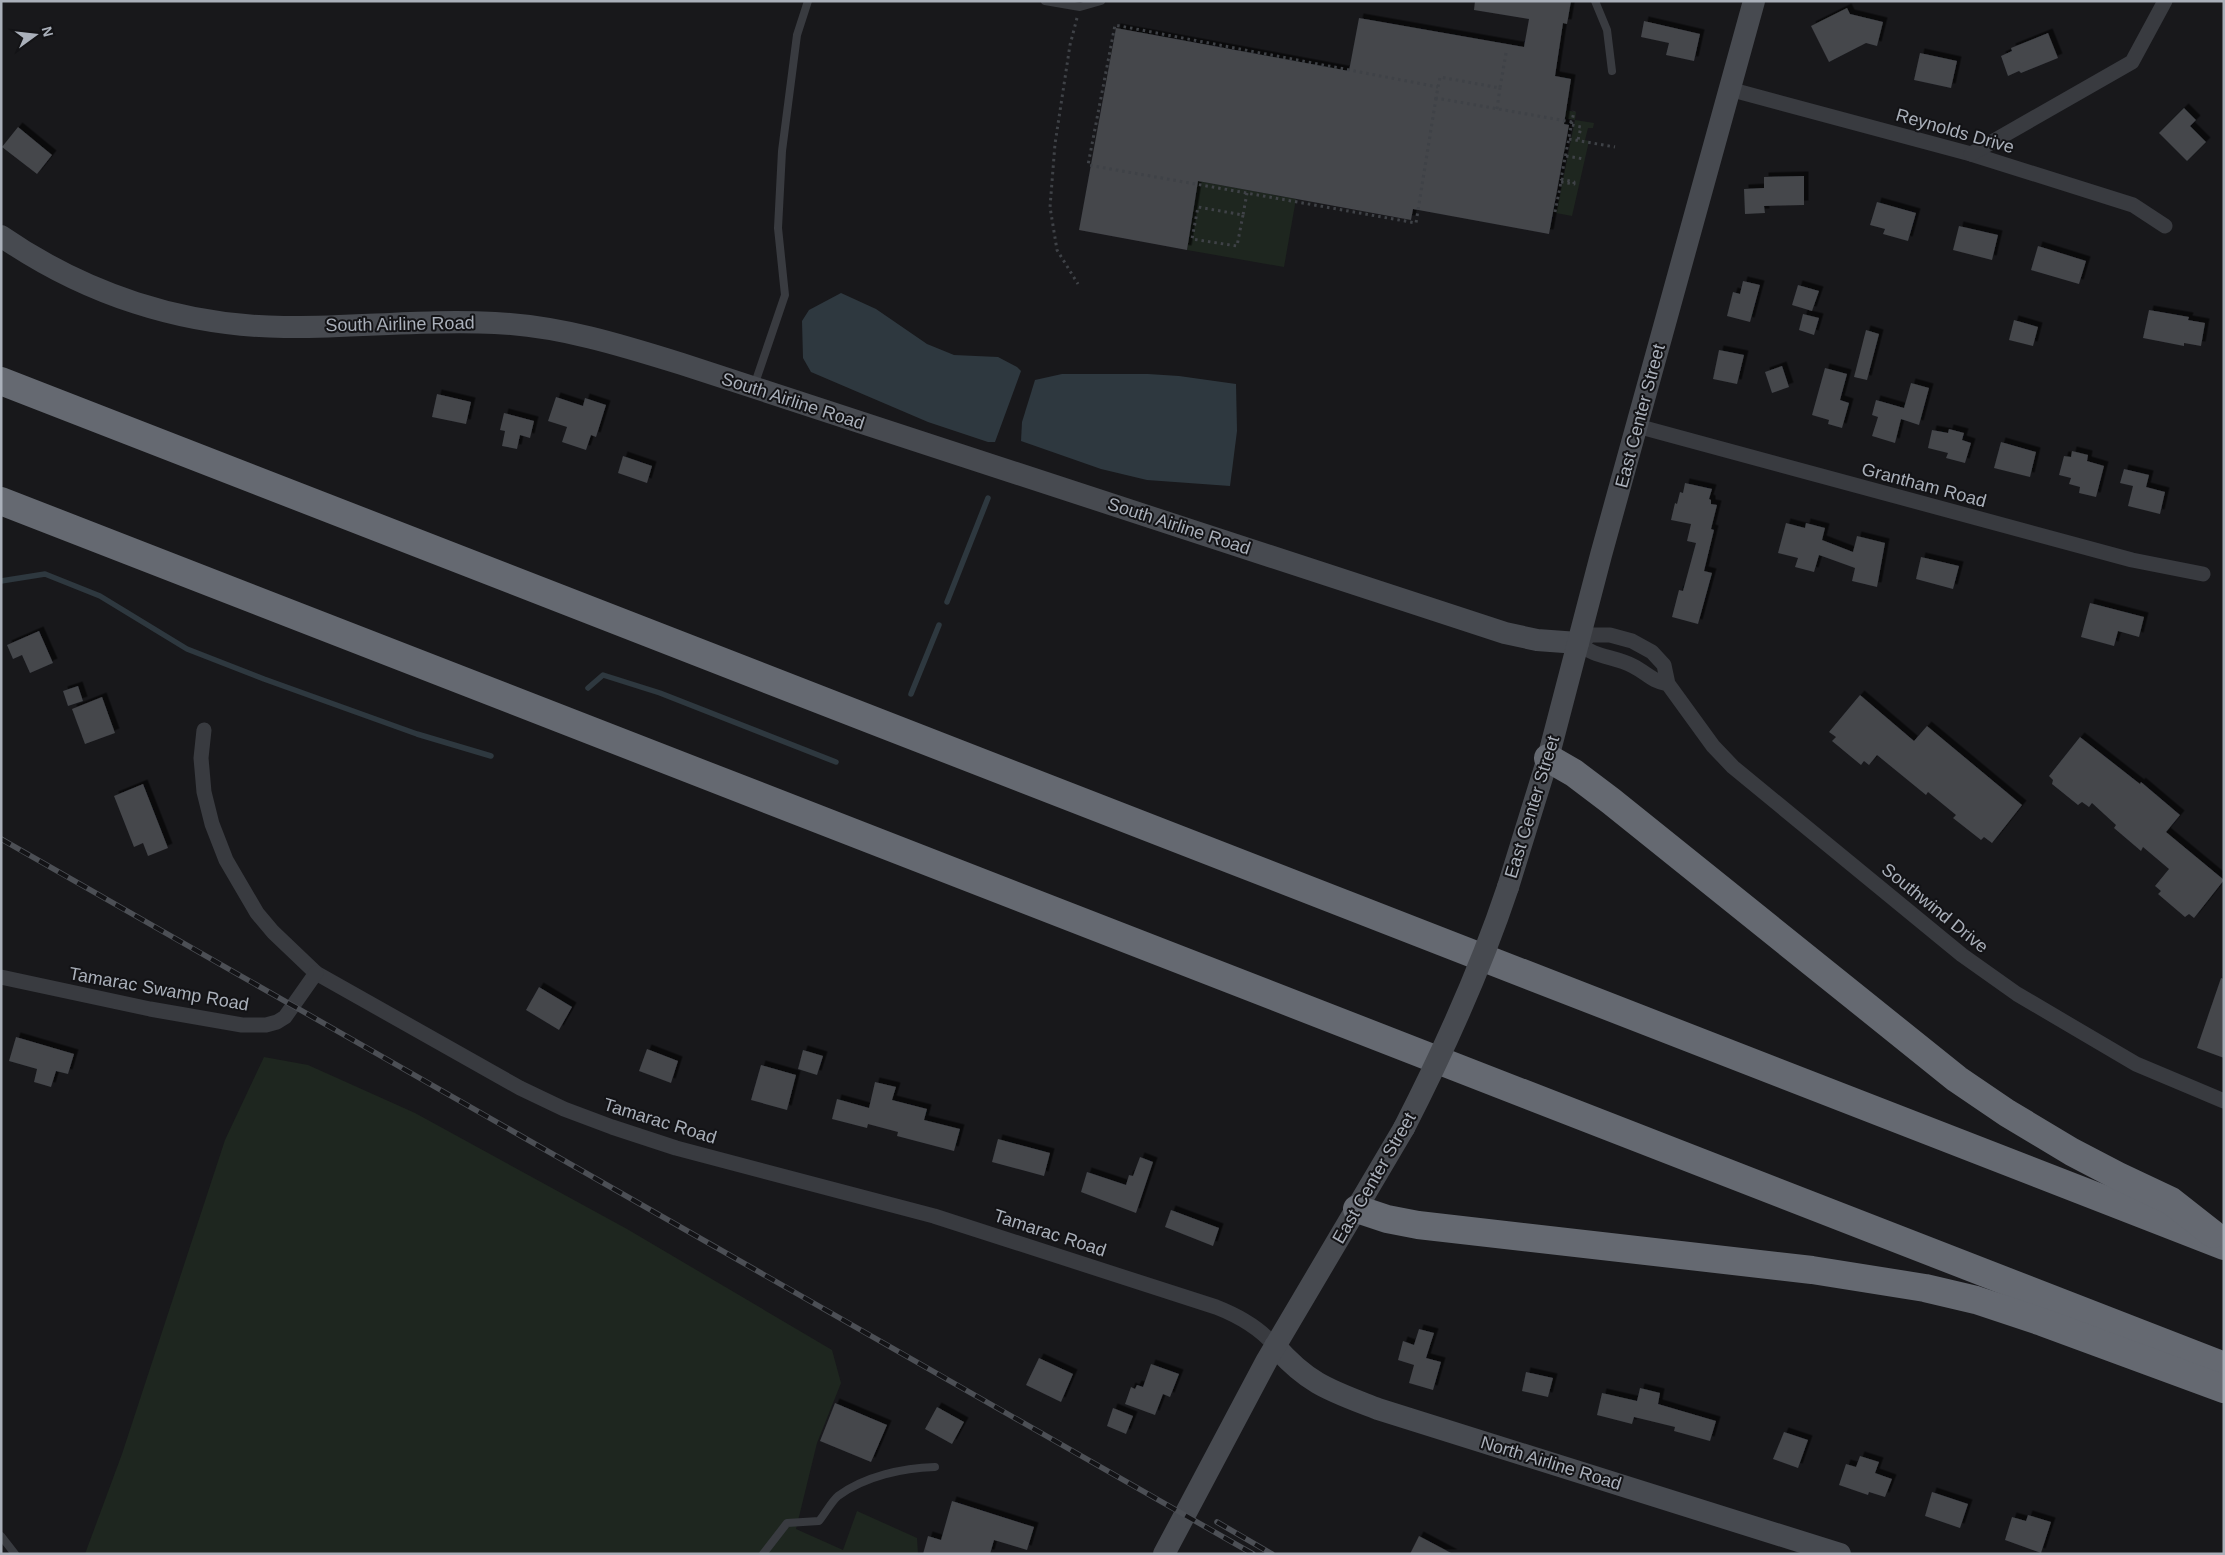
<svg xmlns="http://www.w3.org/2000/svg" width="2225" height="1555" font-family="Helvetica,sans-serif">
<style>
.green{fill:#1e261f}
.water{fill:#2e383f}
.lines{fill:none;stroke-linecap:round;stroke-linejoin:round}
.stream{stroke:#2e383f;stroke-width:5.5}
.building{fill:#44464b;filter:url(#shadow)}
.path{stroke:#3f4247;stroke-width:3;stroke-dasharray:2.5 4;stroke-linecap:butt}
.lane{stroke:#393b40;stroke-width:8}
.street{stroke:#393b40;stroke-width:15}
.secondary{stroke:#474a50;stroke-width:22}
.highway{stroke:#656971;stroke-width:28}
.rail-casing{stroke:#4c4f55;stroke-width:5.5}
.rail{stroke:#131316;stroke-width:4;stroke-dasharray:11;stroke-linecap:butt}
.secondary-bridge{stroke:#474a50;stroke-width:22}
.labels{text-anchor:middle;dominant-baseline:central;stroke-width:4;stroke-linejoin:round;paint-order:stroke}
.street-label{font-size:18px;fill:#aab0ba;stroke:#131316}
</style>
<defs>
<filter id="shadow"><feDropShadow dx="4.5" dy="-4.5" stdDeviation="0" flood-color="#0009"/></filter>
</defs>
<rect width="100%" height="100%" fill="#18181b"/>
<!-- green -->
<g class="green">
<polygon points="1510,100 1576,112 1575,120 1594,123 1593,128 1588,128 1585,140 1589,141 1572,216 1556,213 1575,120 1508,109"/>
<polygon points="1198,181 1296,199 1284,267 1187,250"/>
<polygon points="264,1057 308,1065 415,1113 627,1229 832,1350 841,1383 817,1443 796,1529 843,1550 857,1511 917,1538 918,1554 85,1554 122,1454 225,1140"/>
</g>
<!-- water -->
<g class="water">
<polygon points="841,293 876,309 927,344 954,355 998,357 1017,367 1021,371 995,442 988,442 928,422 811,372 803,358 802,321 809,310"/>
<polygon points="1062,374 1148,374 1179,376 1236,384 1237,431 1230,486 1147,480 1101,469 1021,441 1022,422 1035,380"/>
</g>
<g class="lines">
<!-- stream -->
<g class="stream">
<polyline points="1,581 45,574 100,596 187,649 264,679 417,734 491,756"/>
<polyline points="947,602 988,498"/>
<polyline points="588,688 603,675 660,693 836,762"/>
<polyline points="911,694 939,625"/>
</g>
</g>
<!-- building -->
<g class="building">
<polygon points="1475,1 1571,1 1567,24 1563,23 1555,76 1571,79 1564,124 1569,125 1549,234 1413,209 1411,220 1198,181 1187,250 1079,230 1116,28 1349,71 1359,18 1524,47 1529,19 1474,10"/>
<polygon points="1847,8 1850,14 1883,22 1877,46 1866,43 1829,62 1811,26"/>
<polygon points="1644,21 1700,34 1694,61 1666,55 1669,43 1641,37"/>
<polygon points="2048,33 2058,58 2021,73 2019,71 2008,76 2001,56 2012,51 2011,48"/>
<polygon points="1920,53 1957,61 1951,88 1914,80"/>
<polygon points="2184,108 2196,120 2190,126 2206,142 2187,161 2159,133"/>
<polygon points="18,127 52,155 37,174 2,147"/>
<polygon points="1804,176 1804,205 1764,206 1765,213 1745,214 1744,189 1764,188 1764,177"/>
<polygon points="1877,202 1916,213 1908,241 1883,234 1885,229 1870,225"/>
<polygon points="1959,226 1998,235 1992,260 1953,250"/>
<polygon points="2038,246 2086,261 2079,284 2031,270"/>
<polygon points="1743,281 1760,285 1750,322 1727,316 1733,292 1740,294"/>
<polygon points="1798,285 1819,291 1812,311 1792,305"/>
<polygon points="2149,310 2189,317 2188,320 2205,323 2201,346 2184,343 2184,346 2143,338"/>
<polygon points="1803,314 1819,318 1814,335 1799,330"/>
<polygon points="2014,320 2038,327 2033,346 2009,340"/>
<polygon points="1866,330 1879,334 1867,380 1854,377"/>
<polygon points="1719,350 1744,355 1737,384 1713,379"/>
<polygon points="1782,366 1789,387 1772,393 1765,372"/>
<polygon points="1825,368 1847,374 1840,400 1849,403 1842,428 1828,424 1829,420 1812,415"/>
<polygon points="1911,383 1929,388 1919,425 1901,419 1895,443 1872,436 1878,417 1872,415 1876,400 1904,408"/>
<polygon points="437,394 471,402 466,424 432,417"/>
<polygon points="556,397 583,406 585,398 606,405 596,437 591,435 586,450 562,442 567,427 548,421"/>
<polygon points="504,413 534,421 530,438 520,435 517,449 502,446 505,431 500,430"/>
<polygon points="1949,429 1964,433 1962,440 1971,443 1965,463 1946,458 1948,453 1928,448 1932,430 1948,433"/>
<polygon points="2001,442 2036,452 2030,477 1994,468"/>
<polygon points="2072,451 2088,455 2087,461 2104,466 2096,497 2079,493 2080,487 2069,484 2071,478 2059,475 2064,456 2071,457"/>
<polygon points="623,456 652,466 647,483 618,473"/>
<polygon points="2124,469 2149,475 2146,487 2165,492 2160,514 2128,506 2133,486 2120,483"/>
<polygon points="1685,483 1712,489 1709,499 1711,500 1711,504 1717,505 1711,529 1714,530 1704,571 1712,573 1698,624 1672,617 1679,590 1683,591 1696,543 1687,541 1691,524 1671,520 1675,503 1677,504 1680,492 1683,493"/>
<polygon points="1786,523 1805,528 1806,523 1825,528 1822,540 1853,552 1857,536 1885,543 1877,587 1852,581 1855,568 1819,555 1814,572 1795,567 1798,558 1778,553"/>
<polygon points="1921,557 1959,566 1953,589 1916,579"/>
<polygon points="2090,603 2144,617 2139,637 2118,631 2114,646 2081,637"/>
<polygon points="39,631 53,663 30,673 22,655 13,659 7,645"/>
<polygon points="78,686 83,701 68,706 63,691"/>
<polygon points="1860,695 1914,741 1927,726 2022,805 1992,843 1984,837 1981,840 1953,818 1956,815 1928,792 1926,795 1877,755 1869,765 1864,761 1861,765 1832,741 1836,737 1829,732"/>
<polygon points="102,697 115,733 85,744 72,709"/>
<polygon points="2080,737 2140,784 2141,782 2180,815 2166,832 2224,880 2194,918 2189,914 2185,917 2158,894 2161,891 2155,886 2169,869 2143,847 2141,851 2114,828 2116,825 2092,803 2089,807 2082,802 2078,805 2052,784 2053,780 2049,776"/>
<polygon points="143,784 168,848 148,856 143,843 134,847 114,796"/>
<polygon points="2221,978 2224,979 2224,1058 2197,1048"/>
<polygon points="539,987 572,1007 559,1030 526,1010"/>
<polygon points="16,1037 74,1054 68,1074 56,1071 51,1087 34,1082 37,1069 9,1061"/>
<polygon points="647,1049 678,1061 671,1083 639,1071"/>
<polygon points="803,1050 823,1056 817,1075 798,1069"/>
<polygon points="761,1065 796,1075 787,1110 751,1100"/>
<polygon points="875,1082 896,1087 892,1100 927,1109 924,1120 960,1129 954,1151 897,1136 898,1132 868,1124 867,1128 832,1119 837,1099 869,1108"/>
<polygon points="998,1139 1050,1153 1044,1176 992,1162"/>
<polygon points="1140,1157 1153,1162 1136,1213 1081,1192 1087,1172 1126,1185 1129,1175 1133,1176"/>
<polygon points="1171,1210 1219,1228 1213,1246 1165,1227"/>
<polygon points="1419,1329 1434,1333 1426,1358 1441,1362 1433,1390 1409,1383 1414,1365 1398,1360 1403,1341 1414,1345"/>
<polygon points="1039,1358 1073,1374 1061,1402 1026,1385"/>
<polygon points="1151,1364 1179,1374 1170,1397 1163,1394 1155,1415 1125,1404 1131,1387 1135,1389 1137,1385 1143,1387"/>
<polygon points="1526,1372 1553,1378 1548,1397 1522,1391"/>
<polygon points="1640,1388 1660,1393 1658,1404 1716,1421 1710,1441 1674,1431 1675,1427 1634,1417 1632,1424 1597,1415 1602,1393 1637,1401"/>
<polygon points="835,1403 887,1425 871,1462 820,1441"/>
<polygon points="937,1407 964,1422 952,1444 925,1429"/>
<polygon points="1113,1408 1133,1416 1126,1434 1107,1426"/>
<polygon points="1784,1432 1808,1440 1798,1468 1773,1459"/>
<polygon points="1860,1456 1879,1462 1875,1473 1892,1479 1885,1497 1869,1492 1868,1495 1839,1485 1846,1464 1856,1467"/>
<polygon points="1932,1492 1968,1504 1960,1528 1925,1516"/>
<polygon points="952,1501 1034,1527 1027,1550 994,1540 990,1554 923,1554 928,1536 941,1540"/>
<polygon points="2028,1515 2051,1522 2041,1553 2005,1540 2012,1517 2026,1521"/>
<polygon points="1419,1536 1453,1554 1410,1554"/>
</g>
<g class="lines">
<!-- path -->
<g class="path">
<polyline points="1077,18 1070,45 1055,144 1050,207 1057,250 1078,284"/>
<polyline points="1506,53 1500,88 1440,77 1436,98 1572,122"/>
<polyline points="1436,98 1416,223 1088,165 1115,25 1438,87"/>
<polyline points="1497,109 1500,88"/>
<polyline points="1572,125 1581,127 1578,140"/>
<polyline points="1569,139 1615,147"/>
<polyline points="1566,156 1584,159"/>
<polyline points="1561,182 1574,184 1574,182 1561,179 1574,111"/>
<polyline points="1555,212 1561,182"/>
<polyline points="1243,215 1237,246 1192,239 1198,207 1243,215 1247,193"/>
</g>
<!-- lane -->
<g class="lane">
<polyline points="1045,1 1080,7 1101,1"/>
<polyline points="1595,1 1607,30 1612,71"/>
<polyline points="754,386 785,295 778,228 782,151 797,35 808,1"/>
<polyline points="1,1536 15,1554"/>
<path d="M 763,1554 L 787,1523 L 819,1521 C 825,1514 831,1502 838,1496 C 865,1476 903,1468 935,1467"/>
</g>
<!-- street -->
<g class="street">
<polyline points="1729,89 1971,154 2133,205 2165,226"/>
<polyline points="1971,154 2132,62 2165,1"/>
<polyline points="1637,426 2132,560 2203,574"/>
<path d="M 1668,684 C 1651,681 1647,673 1633,666 C 1614,656 1595,658 1578,643 L 1591,635 L 1610,635 L 1632,641 L 1652,652 L 1664,665 L 1668,684 L 1713,746 L 1733,767 L 1962,955 L 2017,994 L 2136,1064 L 2224,1101"/>
<path d="M 204,730 L 201,758 L 204,792 L 212,824 L 226,860 L 257,913 L 273,932 L 316,973 L 520,1088 L 564,1109 L 612,1127 L 676,1148 L 934,1216 L 1216,1307 C 1239,1316 1259,1327 1275,1346"/>
<polyline points="1,977 150,1009 242,1025 266,1025 277,1022 285,1017 316,973"/>
</g>
<!-- secondary -->
<g class="secondary">
<path d="M 1,236 C 85,294 182,326 284,327 C 354,328 425,319 495,323 C 560,326 621,345 682,364 L 1505,633 L 1537,640 L 1578,643"/>
<polyline points="1508,887 1548,758 1601,555 1754,1"/>
<path d="M 1275,1346 C 1309,1385 1332,1391 1378,1409 L 1840,1554"/>
<polyline points="1164,1554 1267,1360 1404,1128"/>
</g>
<!-- highway -->
<g class="highway">
<polyline points="1,381 2224,1246"/>
<polyline points="1,501 2224,1366"/>
<polyline points="1548,758 1574,773 1611,801 1957,1079 2007,1113 2072,1152 2118,1176 2171,1201 2213,1234"/>
<polyline points="1357,1209 1387,1219 1418,1225 1812,1270 1925,1288 1976,1300 2042,1322 2224,1389"/>
</g>
<defs>
<g id="rail">
<polyline points="1,839 1253,1554"/>
<polyline points="1217,1522 1272,1554"/>
</g>
</defs>
<!-- rail casing -->
<use href="#rail" class="rail-casing"/>
<!-- rail -->
<use href="#rail" class="rail"/>
<!-- secondary-bridge -->
<path class="secondary-bridge" d="M 1404,1128 C 1444,1050 1480,971 1508,887"/>
</g>
<g class="labels">
<!-- street labels -->
<g class="street-label">
<text transform="translate(1955 131) rotate(16)">Reynolds Drive</text>
<text transform="translate(400 324) rotate(-1)">South Airline Road</text>
<text transform="translate(793 401) rotate(18)">South Airline Road</text>
<text transform="translate(1640 416) rotate(-75)">East Center Street</text>
<text transform="translate(1924 485) rotate(15)">Grantham Road</text>
<text transform="translate(1179 526) rotate(18)">South Airline Road</text>
<text transform="translate(1532 807) rotate(-73)">East Center Street</text>
<text transform="translate(1935 908) rotate(39)">Southwind Drive</text>
<text transform="translate(159 989) rotate(10)">Tamarac Swamp Road</text>
<text transform="translate(660 1121) rotate(17)">Tamarac Road</text>
<text transform="translate(1374 1178) rotate(-60)">East Center Street</text>
<text transform="translate(1050 1233) rotate(18)">Tamarac Road</text>
<text transform="translate(1551 1463) rotate(17)">North Airline Road</text>
</g>
</g>
<!-- border -->
<rect width="2225" height="1555" fill="none" stroke="#aab0ba" stroke-width="5"/>
<!-- north arrow -->
<g transform="translate(35 35) rotate(75)" stroke="#131316" stroke-width="4" paint-order="stroke">
<path d="M0-4L9 19L0 12L-9 19Z" fill="#aab0ba"/>
<text y="-8" font-size="14" font-weight="bold" text-anchor="middle" fill="#aab0ba">N</text>
</g>
</svg>
